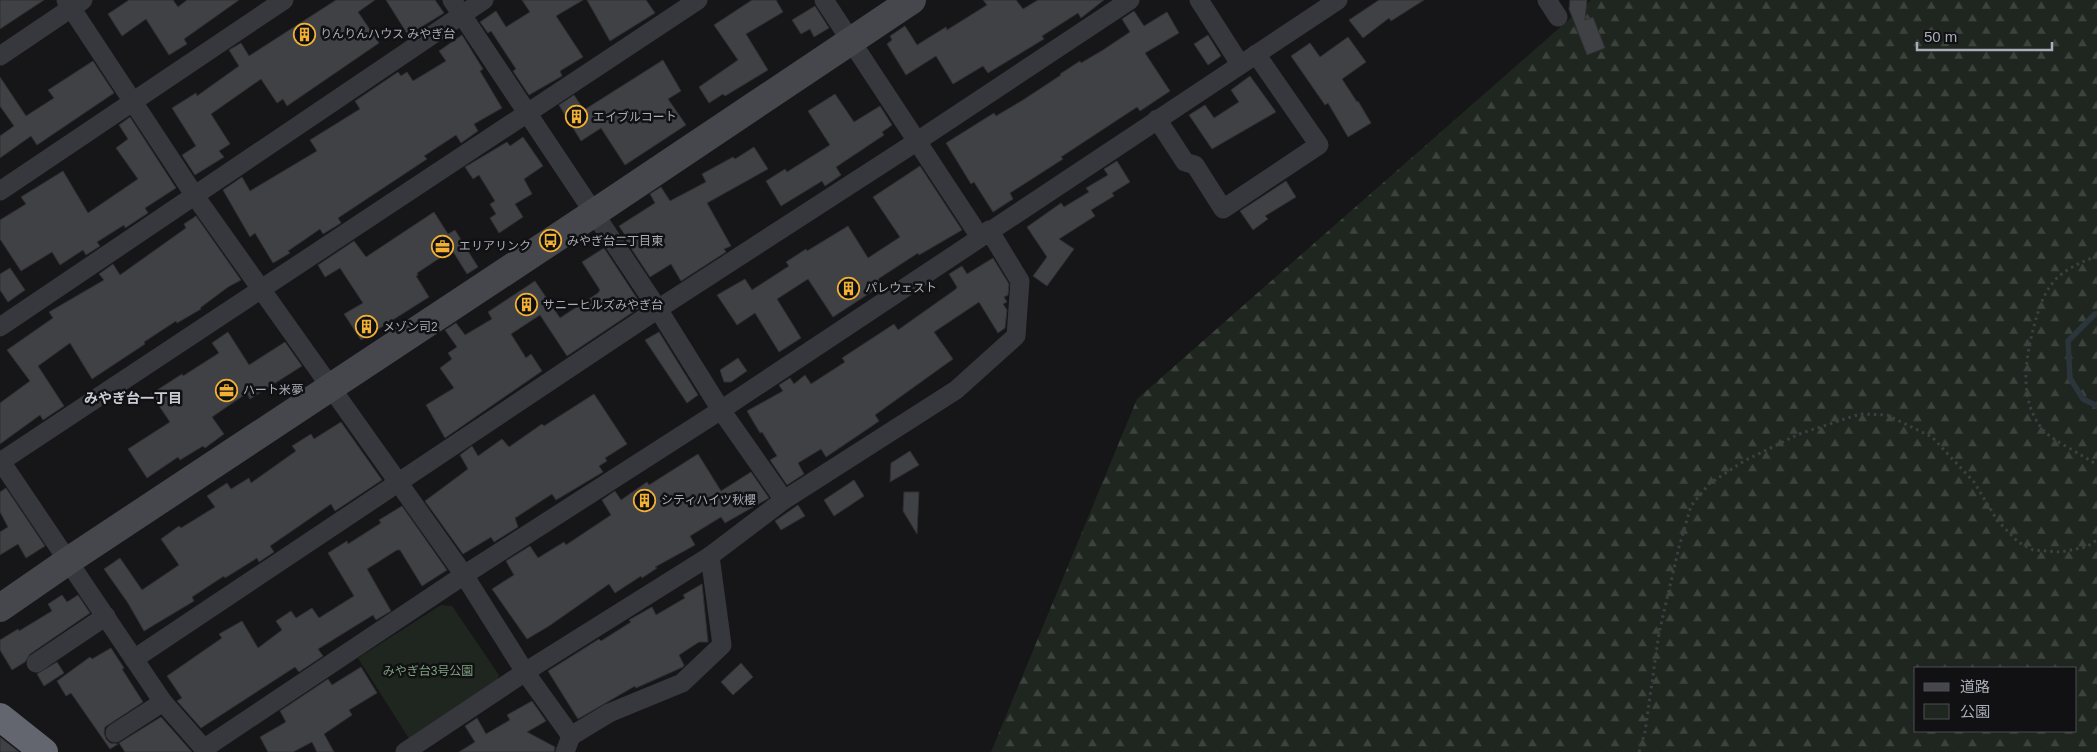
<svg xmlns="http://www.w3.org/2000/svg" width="2097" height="752" font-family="Helvetica,'Noto Sans JP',sans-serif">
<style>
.forest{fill:url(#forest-firs);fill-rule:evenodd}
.park{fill:#1e261f}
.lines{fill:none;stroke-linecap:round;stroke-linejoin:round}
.stream{stroke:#2c353c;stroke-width:5.5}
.building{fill:#404145;stroke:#303034}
.path{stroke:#3d3f44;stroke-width:3;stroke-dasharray:2.5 4;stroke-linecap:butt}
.street{stroke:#37383d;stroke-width:19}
.secondary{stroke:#45474d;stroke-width:28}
.highway{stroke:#63666e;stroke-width:28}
.labels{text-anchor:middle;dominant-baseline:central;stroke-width:5;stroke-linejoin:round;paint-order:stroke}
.poi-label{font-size:12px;fill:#a8adb8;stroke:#111113;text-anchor:start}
.park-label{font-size:12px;fill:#7fa381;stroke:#111113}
.neighbourhood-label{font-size:14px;font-weight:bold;fill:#c9ccd4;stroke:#111113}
</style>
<defs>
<pattern id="forest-firs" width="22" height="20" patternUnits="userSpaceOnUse" patternTransform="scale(1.25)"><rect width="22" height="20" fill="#1e261f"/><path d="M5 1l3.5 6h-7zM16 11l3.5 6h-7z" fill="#3c433d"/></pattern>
</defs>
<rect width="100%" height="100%" fill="#161618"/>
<!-- forest -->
<path class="forest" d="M 1591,0 L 2097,0 L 2097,752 L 991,752 L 1137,399 ZM 1916,668 L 2076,668 L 2076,731 L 1916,731 Z"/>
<!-- park -->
<polygon class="park" points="441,605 452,606 499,675 495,685 410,740 358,658"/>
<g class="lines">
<!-- stream -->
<polyline class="stream" points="2097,314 2095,314 2068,341 2070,378 2083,399 2097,406"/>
</g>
<!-- building -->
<g class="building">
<polygon points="0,0 44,0 0,29"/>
<polygon points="129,0 173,0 178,7 187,0 239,0 184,39 187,44 169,55 146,19 122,36 108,14"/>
<polygon points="336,0 375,0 358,12 379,43 287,106 283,99 277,103 261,79 211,114 230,144 219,151 224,157 195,175 182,155 196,146 172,108 196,93 197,96 239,66 229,50 241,43 249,56"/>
<polygon points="386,0 435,0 444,13 408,35"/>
<polygon points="522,0 583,0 556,16 583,57 560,71 562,76 529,95 513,71 516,69 491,31 488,33 480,22 496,11 506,27 530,12"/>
<polygon points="587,0 646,0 655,13 610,41"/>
<polygon points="752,0 776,0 783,12 746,34 768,70 725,96 723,94 709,103 699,87 738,60 714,25"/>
<polygon points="983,0 1016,0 1023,9 1038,0 1104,0 1081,18 1078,13 1042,36 1044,39 988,73 983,66 953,84 936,56 906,75 887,44 892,40 890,36 905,26 917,45 946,27 947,30 987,5"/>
<polygon points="1379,0 1424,0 1391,21 1389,18 1363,38 1349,20"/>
<polygon points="1570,0 1587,0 1585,20 1593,17 1605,48 1587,55 1569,9"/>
<polygon points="815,6 829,28 814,37 810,29 801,34 792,20"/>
<polygon points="1134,11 1144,26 1167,12 1179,33 1145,53 1170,91 1140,111 1137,107 1061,157 1063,159 1010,193 1013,199 993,212 974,182 971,184 946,143 994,113 996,116 1023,100 1061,75 1060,74 1080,61 1081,63 1103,50 1130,32 1122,19"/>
<polygon points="462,35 483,69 480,71 502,108 474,124 478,131 461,143 456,135 424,156 427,159 338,218 341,223 323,234 320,229 288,251 290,253 273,263 255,233 250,237 223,190 242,177 250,191 317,151 310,140 360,109 355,101 398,72 401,76 407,72 413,81 446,61 439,51"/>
<polygon points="1208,35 1221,56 1208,65 1194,44"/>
<polygon points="1348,37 1366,62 1342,79 1357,102 1358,101 1371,123 1348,137 1328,103 1325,105 1291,56 1310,43 1320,57"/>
<polygon points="663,60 681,91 668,99 686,125 625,165 601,128 581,141 559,105 574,95 584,110"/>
<polygon points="93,61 114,93 37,145 31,136 0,158 0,136 14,126 0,106 0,77 26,116 54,98 48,90"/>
<polygon points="1250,76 1276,112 1212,149 1189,115 1205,105 1214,118 1239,102 1231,90"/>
<polygon points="835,94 854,122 880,106 892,125 882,132 884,135 836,167 841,175 825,186 822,181 781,206 766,181 785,169 787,172 830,145 808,111"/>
<polygon points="130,117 176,188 145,208 148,213 125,228 124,225 97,242 100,246 86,255 83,250 60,265 52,252 21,271 0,239 0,220 26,204 21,197 63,171 88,213 138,179 116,148 128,139 119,125"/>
<polygon points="523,137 543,166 524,179 532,194 515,204 523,217 499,233 490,218 496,214 490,204 495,201 479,175 473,179 465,167 507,142 510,146"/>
<polygon points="754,147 768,169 707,203 731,246 724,249 726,252 681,281 671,264 650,277 623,236 625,235 619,226 655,203 650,194 661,187 670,201 706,182 702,174 733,157 735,159"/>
<polygon points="1117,161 1130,182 1112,193 1114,196 1091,210 1095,216 1059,239 1074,249 1047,286 1033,276 1047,257 1027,227 1061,203 1064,207 1089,192 1086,188 1108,175 1104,169"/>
<polygon points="920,166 962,230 919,255 918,253 878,279 882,285 833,317 808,279 777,299 801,338 779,352 755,313 737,325 717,295 745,279 752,290 789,266 786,262 806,249 807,251 848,226 868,258 900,237 873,197"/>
<polygon points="1286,181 1296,197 1265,216 1268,219 1253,230 1240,211"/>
<polygon points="434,212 448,234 455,230 478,267 467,274 452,250 417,273 418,275 416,276 429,297 361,340 344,314 363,303 340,268 325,277 318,265 354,241 366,257"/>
<polygon points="196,216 241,280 228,287 200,308 201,309 177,323 176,321 144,342 145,344 92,379 70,343 38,366 64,406 43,420 40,415 0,444 0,403 30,381 7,350 53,318 49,312 104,280 99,274 113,264 120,275 186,228 184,224"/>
<polygon points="604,248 642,306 567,356 540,315 511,334 526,358 531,354 542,371 445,438 426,405 454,388 440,368 452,359 448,353 457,347 445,330 456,323 465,335 492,319 488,312 535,281 560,318 598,293 600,290 582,262"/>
<polygon points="993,258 1009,284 1008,295 1004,297 1007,302 1003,304 1007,310 1005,328 998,333 979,302 934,332 953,359 875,415 879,421 872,426 826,457 821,449 798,463 804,474 787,485 770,460 777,456 762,432 760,433 747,411 783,391 779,385 790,378 794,384 805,375 811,384 845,362 842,358 894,324 898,330 956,289 957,287 949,274 962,266 967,274"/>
<polygon points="10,268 25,290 8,302 0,290 0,274"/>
<polygon points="228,332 249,365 285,342 302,366 250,399 247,393 212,417 224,434 205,448 203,446 180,460 178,457 147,478 128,449 170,422 151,394 182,374 183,376 219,353 212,343"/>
<polygon points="659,332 698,395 687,403 645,340"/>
<polygon points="738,358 747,371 731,382 724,382 720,370"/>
<polygon points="594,394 627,444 605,458 607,461 599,466 603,472 556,500 552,494 515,518 518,527 494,542 491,537 463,554 425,501 468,469 460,455 472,446 478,456 502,439 509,447 542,424 544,426"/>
<polygon points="341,422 382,480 335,511 331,504 270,546 274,552 259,562 257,558 225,578 224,576 192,597 194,601 144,631 128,603 104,569 120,558 142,590 179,565 161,539 179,526 181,528 215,507 207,496 227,483 231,489 249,478 251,483 296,451 292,446 311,434 314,439"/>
<polygon points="910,451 919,465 890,482 891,463"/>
<polygon points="698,454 721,491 751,472 769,498 725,523 721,517 690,536 695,545 655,567 657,568 642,578 641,576 615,593 609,584 549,626 527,639 492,589 514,575 506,561 530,546 538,558 564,542 566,545 611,515 602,500 615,491 621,500 647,482 649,485"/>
<polygon points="854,480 864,496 834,516 824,500"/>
<polygon points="6,488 45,546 26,558 18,544 0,555 0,532 8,527 0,512 0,492"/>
<polygon points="904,492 919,492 917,534 903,511"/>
<polygon points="798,505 805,516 781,530 775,521"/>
<polygon points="402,506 447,570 422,586 400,550 397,550 367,569 391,611 376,620 373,615 318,649 323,656 299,672 295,667 201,728 177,701 182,698 167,676 222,638 219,634 242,621 258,648 282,630 276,621 291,611 296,618 312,608 319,618 354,596 328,553 347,541 348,544 381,523 379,520"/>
<polygon points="702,584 708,642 699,642 679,655 684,665 683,667 636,688 635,686 578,719 548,671 599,639 601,641 631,622 629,620 652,607 656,615 685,598 683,595"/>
<polygon points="62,595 67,602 78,595 90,613 30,654 25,662 12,670 0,650 0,640 18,629 19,631 52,611 48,604"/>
<polygon points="111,648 124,668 122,669 143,702 105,727 104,733 106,739 110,743 118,744 110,749 71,693 66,696 57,681 90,657 92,659"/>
<polygon points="57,662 64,673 44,686 37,674"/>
<polygon points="741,663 753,677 733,695 721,682"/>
<polygon points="361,667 377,693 349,710 352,715 324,734 334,752 317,752 312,742 293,752 268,752 260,737 286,722 280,711 328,679 332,685"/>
<polygon points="532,701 546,721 527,732 555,747 554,752 459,752 475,742 465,726 477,718 486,734 510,720 507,715"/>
<polygon points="161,717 192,752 125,752 119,743"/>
<polygon points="0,737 19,752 0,752"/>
</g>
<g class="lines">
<!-- path -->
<g class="path">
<path d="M 2097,256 C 2082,262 2069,267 2057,278 C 2044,291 2039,308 2034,326 C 2025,360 2018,403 2045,432 C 2057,443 2083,455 2097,465"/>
<polyline points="1639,752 1645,732 1659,633 1679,547 1691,506 1709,484 1744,461 1799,434 1860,414 1887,415 1932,437 1974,482 1997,520 2018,542 2033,550 2060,552 2086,547 2097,540"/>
</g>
<!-- street -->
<g class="street">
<polyline points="66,0 195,196 464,575 525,672 405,752"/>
<polyline points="452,0 658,309 721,410 784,500 710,556 525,672 571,736 565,752"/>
<polyline points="824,0 980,237"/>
<polyline points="1199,0 1240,64"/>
<polyline points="1547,0 1558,17"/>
<polyline points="0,56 83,0"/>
<polyline points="1157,119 1185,162 1195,165 1223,209 1319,145 1256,54"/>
<polyline points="0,191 284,0"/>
<polyline points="0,327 484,0"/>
<polyline points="0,460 163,702 207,752"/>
<path d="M 0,462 C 233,309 464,153 698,0"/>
<polyline points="784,500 956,390 1016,336 1020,281 989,230"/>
<polyline points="134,659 658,309 916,142 1130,0"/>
<polyline points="36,663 106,616"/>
<polyline points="115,733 163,702"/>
<polyline points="571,736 609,713 682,683 722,645 710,556"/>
<polyline points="205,748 464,575 721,410 1338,0"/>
</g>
<!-- secondary -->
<polyline class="secondary" points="0,608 68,561 606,205 912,0"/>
<!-- highway -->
<polyline class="highway" points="0,717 44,752"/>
</g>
<!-- icons -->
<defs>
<symbol id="building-ring" viewBox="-11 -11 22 22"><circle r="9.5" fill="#111113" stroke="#f2b134" stroke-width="1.5"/><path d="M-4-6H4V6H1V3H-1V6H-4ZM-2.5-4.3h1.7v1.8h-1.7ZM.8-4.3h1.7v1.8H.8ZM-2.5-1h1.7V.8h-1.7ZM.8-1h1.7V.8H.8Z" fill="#f2b134"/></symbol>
<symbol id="bus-ring" viewBox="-11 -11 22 22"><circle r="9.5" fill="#111113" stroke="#f2b134" stroke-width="1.5"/><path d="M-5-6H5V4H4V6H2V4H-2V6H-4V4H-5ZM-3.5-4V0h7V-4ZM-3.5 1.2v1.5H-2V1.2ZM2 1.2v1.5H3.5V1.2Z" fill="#f2b134"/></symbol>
<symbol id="office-ring" viewBox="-11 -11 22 22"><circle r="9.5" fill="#111113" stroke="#f2b134" stroke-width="1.5"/><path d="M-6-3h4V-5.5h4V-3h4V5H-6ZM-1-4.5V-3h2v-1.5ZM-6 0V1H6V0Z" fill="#f2b134"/></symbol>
</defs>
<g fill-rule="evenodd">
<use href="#building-ring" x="292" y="22" width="25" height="25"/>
<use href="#building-ring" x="564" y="104" width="25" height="25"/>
<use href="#bus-ring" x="538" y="228" width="25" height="25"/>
<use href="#office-ring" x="430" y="234" width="25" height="25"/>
<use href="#building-ring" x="836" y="276" width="25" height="25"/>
<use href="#building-ring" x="514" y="292" width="25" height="25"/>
<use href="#building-ring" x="354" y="314" width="25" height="25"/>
<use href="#office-ring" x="214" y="378" width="25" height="25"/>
<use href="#building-ring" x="632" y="488" width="25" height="25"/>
</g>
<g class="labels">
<!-- poi labels -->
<g class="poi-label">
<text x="320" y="34">りんりんハウス みやぎ台</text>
<text x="593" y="117">エイブルコート</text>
<text x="567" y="241">みやぎ台二丁目東</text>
<text x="459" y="246">エリアリンク</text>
<text x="865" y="288">パレウェスト</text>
<text x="543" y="305">サニーヒルズみやぎ台</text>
<text x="383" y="327">メゾン司2</text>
<text x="243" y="390">ハート米夢</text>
<text x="661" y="500">シティハイツ秋櫻</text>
</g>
<!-- park labels -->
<g class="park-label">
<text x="428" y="671">みやぎ台3号公園</text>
</g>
<!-- neighbourhood labels -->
<g class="neighbourhood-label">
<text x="133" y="398">みやぎ台一丁目</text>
</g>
</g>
<!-- legend -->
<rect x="1914" y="667" width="162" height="65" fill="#111113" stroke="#4d4f55"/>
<rect x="1924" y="683" width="25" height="8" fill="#45474d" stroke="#4d4f55"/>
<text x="1960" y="692" font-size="15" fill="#a8adb8">道路</text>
<rect x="1924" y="704" width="25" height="15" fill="#1e261f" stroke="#4d4f55"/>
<text x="1960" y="717" font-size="15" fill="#a8adb8">公園</text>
<!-- scale -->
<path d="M1917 42v8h135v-8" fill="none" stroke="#a8adb8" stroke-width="2.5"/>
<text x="1924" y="42" font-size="15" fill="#a8adb8" stroke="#111113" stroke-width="4" paint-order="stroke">50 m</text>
</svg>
